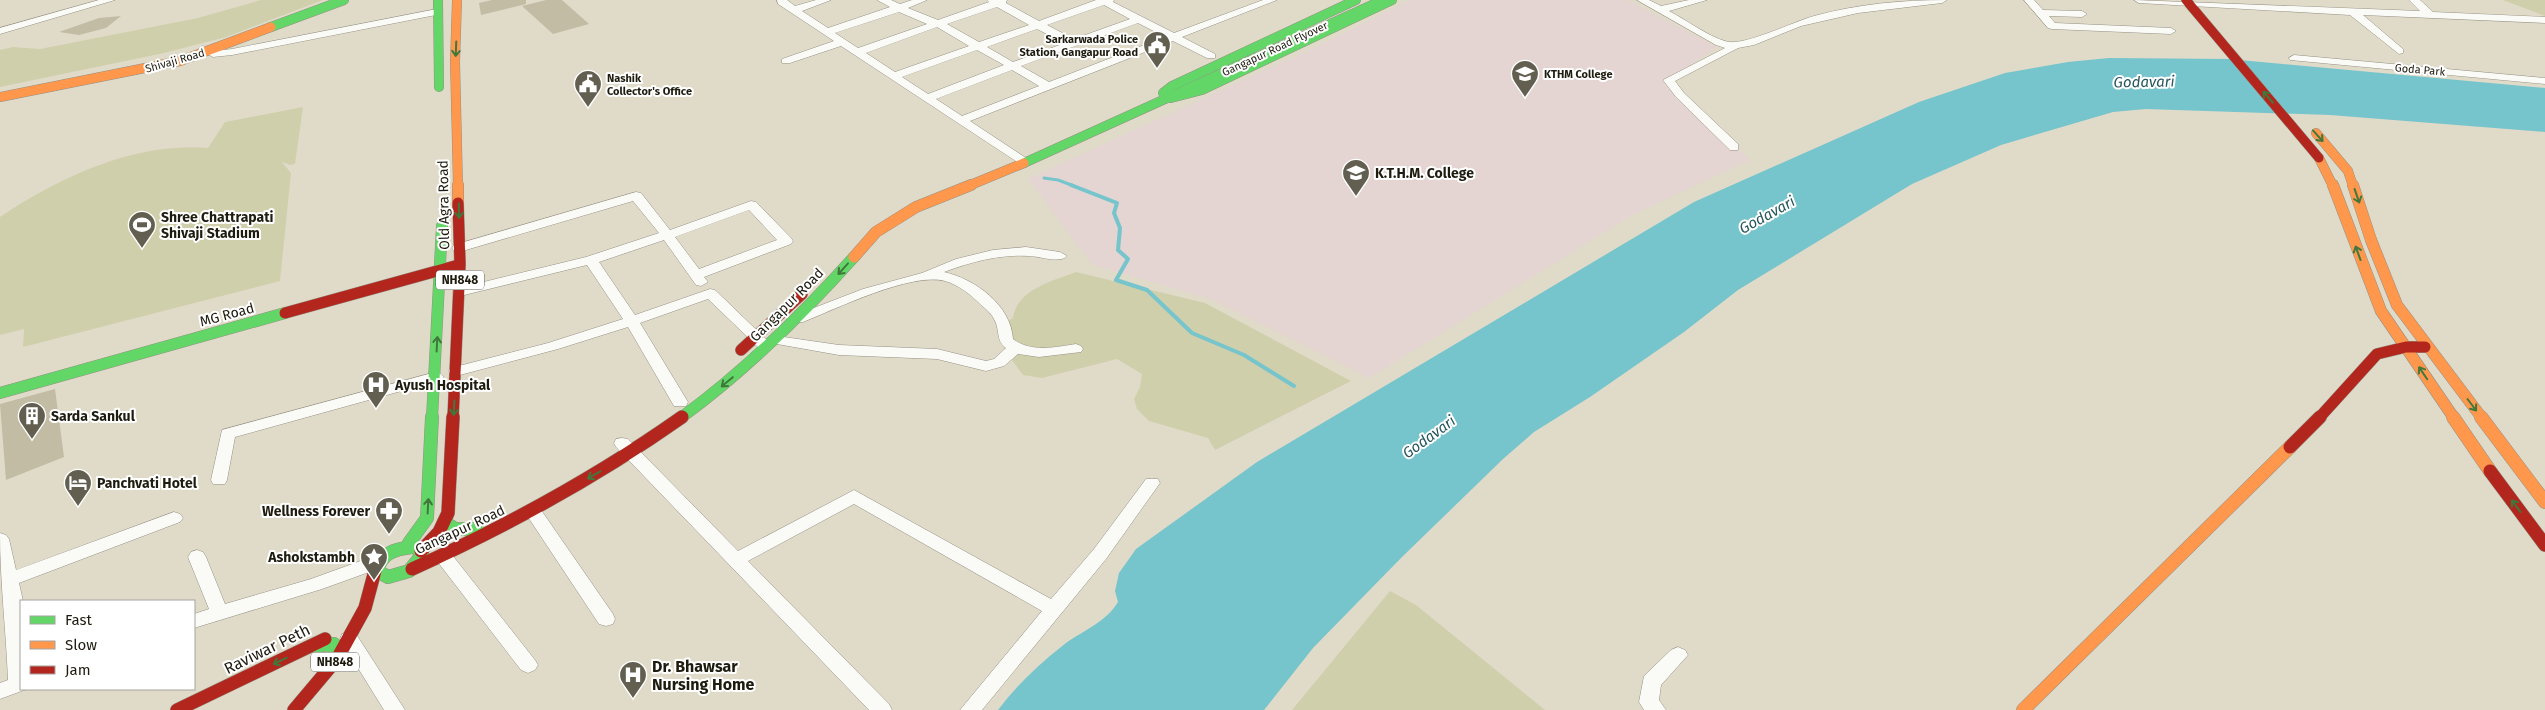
<svg xmlns="http://www.w3.org/2000/svg" width="2545" height="710" font-family="'Fira Sans',sans-serif">
<style>
.education{fill:#e4d4d2}
.green{fill:#d0cfab}
.water{fill:#76c4cc}
.lines{fill:none;stroke-linecap:round;stroke-linejoin:round}
.stream-far1{stroke:#76c4cc;stroke-width:3}
.stream{stroke:#76c4cc;stroke-width:4}
.building{fill:#c2bca4}
.street-casing{stroke:#959184;stroke-width:1}
.fast-far2-casing{stroke:#959184;stroke-width:10}
.fast-far1-casing{stroke:#959184;stroke-width:12}
.fast-casing{stroke:#959184;stroke-width:14}
.slow-far2-casing{stroke:#959184;stroke-width:10}
.slow-far1-casing{stroke:#959184;stroke-width:12}
.slow-casing{stroke:#959184;stroke-width:14}
.jam-far2-casing{stroke:#959184;stroke-width:10}
.jam-far1-casing{stroke:#959184;stroke-width:12}
.jam-casing{stroke:#959184;stroke-width:14}
.street{fill:#fafaf7;fill-rule:evenodd}
.fast-far2{stroke:#63d668;stroke-width:9}
.fast-far1{stroke:#63d668;stroke-width:11}
.fast{stroke:#63d668;stroke-width:13}
.slow-far2{stroke:#ff974d;stroke-width:9}
.slow-far1{stroke:#ff974d;stroke-width:11}
.slow{stroke:#ff974d;stroke-width:13}
.jam-far2{stroke:#b3261e;stroke-width:9}
.jam-far1{stroke:#b3261e;stroke-width:11}
.jam{stroke:#b3261e;stroke-width:13}
.oneway{stroke:#40783c}
.labels{text-anchor:middle;dominant-baseline:central;stroke-width:4;stroke-linejoin:round;paint-order:stroke}
.far-poi-label{font-size:11px;font-weight:bold;fill:#1e1b0f;stroke:#fff;text-anchor:start}
.far-street-label{font-size:11px;fill:#1e1b0f;stroke:#fff}
.shield{fill:#fff;stroke:#625f57;stroke-width:1}
.shield-label{font-size:12px;font-weight:bold;fill:#1e1b0f}
.poi-label{font-size:14px;font-weight:bold;fill:#1e1b0f;stroke:#fff;text-anchor:start}
.street-label{font-size:14px;fill:#1e1b0f;stroke:#fff}
.water-label{font-size:15px;font-style:italic;fill:#27575f;stroke:#fff}
.near-street-label{font-size:16px;fill:#1e1b0f;stroke:#fff}
.near-poi-label{font-size:16px;font-weight:bold;fill:#1e1b0f;stroke:#fff;text-anchor:start}
</style>
<rect width="100%" height="100%" fill="#e0dbc9"/>
<!-- education -->
<polygon class="education" points="1410,0 1627,0 1634,3 1717,47 1665,82 1750,160 1632,215 1369,378 1211,299 1093,265 1028,179 1339,36"/>
<!-- green -->
<g class="green">
<polygon points="261,0 323,0 226,37 164,53 0,87 0,50 13,47 40,49 198,18"/>
<polygon points="2503,0 2545,0 2545,16"/>
<path d="M 303,107 L 295,164 L 290,165 L 282,162 L 291,173 L 280,281 L 23,347 L 24,329 L 0,335 L 0,217 C 60,177 134,142 208,148 L 225,122 Z"/>
<path d="M 1076,272 L 1205,303 L 1351,381 L 1215,450 L 1208,438 L 1149,421 L 1137,409 L 1134,399 L 1140,387 L 1142,374 L 1117,359 L 1042,378 L 1023,375 L 1004,349 L 998,327 L 1013,318 C 1017,289 1053,281 1076,272 Z"/>
<polygon points="1390,591 1416,605 1545,710 1292,710"/>
</g>
<!-- water -->
<path class="water" d="M 2109,58 L 2229,59 L 2545,88 L 2545,132 L 2330,115 L 2146,109 L 2113,112 L 2001,145 L 1912,184 L 1738,290 L 1684,332 L 1590,397 L 1534,432 L 1503,459 L 1401,558 L 1313,648 L 1264,710 L 998,710 C 1016,686 1037,666 1061,647 C 1079,632 1106,623 1118,602 L 1115,591 L 1119,573 L 1136,549 L 1257,462 L 1694,202 L 1919,102 L 2005,73 L 2068,62 Z"/>
<g class="lines">
<!-- stream-far1 -->
<polyline class="stream-far1" points="1044,178 1058,180 1074,186"/>
<!-- stream -->
<polyline class="stream" points="1071,185 1117,203 1114,213 1120,228 1118,250 1128,259 1116,280 1147,290 1192,333 1244,355 1294,386"/>
</g>
<!-- building -->
<g class="building">
<polygon points="492,0 526,0 526,4 481,15 479,3"/>
<polygon points="546,0 562,0 589,24 553,34 522,6"/>
<polygon points="121,16 106,28 79,35 59,32 99,18"/>
<polygon points="55,389 64,457 6,480 0,404"/>
</g>
<g class="lines">
<defs>
<g id="street">
<polygon points="99,0 115,0 0,34 0,28"/>
<path d="M 777,0 L 787,0 L 795,6 L 816,0 L 831,0 L 802,11 L 828,28 L 890,7 L 877,0 L 891,0 L 900,4 L 912,0 L 927,0 L 908,8 L 938,20 L 989,2 L 987,0 L 1007,0 L 1006,3 L 1039,21 L 1096,0 L 1114,0 L 1113,2 L 1174,33 L 1263,0 L 1277,0 L 1182,37 L 1215,54 L 1215,58 L 1207,58 L 1173,41 L 970,121 L 1029,160 L 1031,163 L 1025,167 L 841,46 L 790,63 L 782,63 L 782,59 L 834,41 L 778,4 ZM 1104,5 L 1130,19 L 1074,39 L 1047,25 ZM 997,7 L 1029,25 L 979,42 L 947,24 ZM 899,12 L 927,24 L 858,48 L 835,33 ZM 1138,23 L 1165,37 L 1049,82 L 1021,66 ZM 937,27 L 969,46 L 895,72 L 866,53 ZM 1037,29 L 1065,43 L 1013,62 L 987,47 ZM 977,50 L 1004,65 L 928,94 L 902,77 ZM 1012,70 L 1039,86 L 962,116 L 936,99 Z"/>
<path d="M 1637,0 L 1649,0 L 1661,6 L 1689,0 L 1707,0 L 1669,11 C 1685,19 1713,40 1730,42 C 1748,44 1793,22 1814,16 C 1858,4 1902,0 1947,0 L 1942,3 L 1858,13 L 1801,26 L 1754,45 L 1738,48 L 1675,81 L 1684,93 L 1738,144 L 1738,150 L 1730,150 L 1676,97 L 1663,80 L 1725,48 L 1716,45 Z"/>
<polygon points="2024,0 2034,0 2043,10 2082,11 2087,14 2082,17 2049,16 2055,23 2171,28 2176,31 2171,34 2052,29 2048,28"/>
<polygon points="2134,0 2420,11 2409,0 2420,0 2433,12 2545,17 2545,23 2363,15 2403,49 2403,53 2399,54 2350,15 2139,3"/>
<polygon points="437,9 441,10 441,14 232,55 213,57 198,49 203,46 215,51 232,49"/>
<polygon points="2294,55 2545,78 2545,84 2290,60 2289,58"/>
<path d="M 636,192 L 641,193 L 670,230 L 751,201 L 756,202 L 791,238 L 793,241 L 791,244 L 704,277 L 708,282 L 701,286 L 696,285 L 664,240 L 599,262 L 635,315 L 710,289 L 715,290 L 769,342 L 771,345 L 769,348 L 759,348 L 708,299 L 640,323 L 688,402 L 686,406 L 674,406 L 628,327 L 558,349 L 456,376 L 451,374 L 448,371 L 451,368 L 548,343 L 623,319 L 587,265 L 460,296 L 455,295 L 453,292 L 455,289 L 586,257 L 659,233 L 633,201 L 459,252 L 454,251 L 452,248 L 454,245 ZM 749,210 L 777,240 L 699,269 L 675,237 Z"/>
<path d="M 1026,247 L 1060,252 L 1067,256 C 1060,264 1039,256 1029,256 C 1000,254 971,262 944,272 C 975,279 1011,305 1013,339 C 1031,353 1056,347 1076,344 L 1081,346 L 1083,349 L 1081,352 L 1039,357 L 1018,354 L 1004,366 L 986,371 L 937,359 L 839,355 L 777,344 L 770,340 L 777,336 L 839,345 L 937,349 L 986,361 L 994,359 L 1006,348 C 996,341 1000,332 995,321 C 992,314 986,309 980,304 C 971,295 959,285 945,281 C 911,272 836,309 803,322 L 793,322 L 791,319 L 793,316 L 863,289 L 922,273 L 956,259 L 993,250 Z"/>
<polygon points="436,372 441,374 444,377 441,380 235,437 227,480 225,484 213,484 211,480 222,430"/>
<polygon points="622,438 628,439 738,551 854,490 1051,599 1094,549 1146,479 1158,479 1160,483 1106,559 982,710 960,710 1042,611 854,504 748,561 889,704 892,710 869,710 616,447 614,443 616,439"/>
<polygon points="533,505 539,507 613,614 615,619 613,624 606,626 599,624 524,511 527,507"/>
<path d="M 174,512 L 180,514 L 183,518 L 180,522 L 19,583 L 23,601 L 21,689 L 27,689 L 0,699 L 0,683 L 8,680 C 6,630 0,582 0,533 L 6,535 L 9,539 L 16,570 Z"/>
<polygon points="443,549 449,551 535,660 538,665 535,670 528,673 521,670 437,561 434,556 437,551"/>
<polygon points="197,550 203,552 206,557 225,604 311,579 377,555 383,557 386,562 383,567 322,589 194,628 194,614 209,609 188,557 191,552"/>
<polygon points="349,632 356,634 405,710 384,710 340,639 342,634"/>
<polygon points="1678,647 1685,650 1688,655 1661,685 1659,700 1666,710 1644,710 1639,702 1644,676 1671,650"/>
</g>
<g id="fast-far2">
<polyline points="438,0 439,87"/>
<polyline points="271,27 344,0"/>
<polyline points="1163,93 1172,86 1356,0"/>
<polyline points="1171,98 1202,90 1392,0"/>
<polyline points="1024,163 1383,0"/>
</g>
<g id="fast-far1">
<polyline points="0,393 285,313"/>
<path d="M 682,417 C 746,370 801,316 854,257"/>
<polyline points="432,418 442,226"/>
</g>
<g id="fast">
<polyline points="444,522 455,529 477,529"/>
<polyline points="409,543 427,518 432,417"/>
<path d="M 412,547 L 418,548 L 422,555 L 409,571 L 388,577 L 377,571 C 381,553 395,549 412,547 Z"/>
<polyline points="312,646 334,644 337,659"/>
</g>
<g id="slow-far2">
<polyline points="457,0 455,62 458,186"/>
<polyline points="0,97 180,61 271,27"/>
<polyline points="2316,133 2348,171 2353,186"/>
<polyline points="2319,158 2333,186"/>
<polyline points="968,186 1024,163"/>
</g>
<g id="slow-far1">
<polyline points="458,185 458,203"/>
<polyline points="2333,185 2381,311 2454,418"/>
<polyline points="2353,185 2371,240 2397,305 2482,418"/>
<polyline points="854,257 876,232 916,207 971,185"/>
</g>
<g id="slow">
<polyline points="2453,417 2490,471"/>
<polyline points="2481,417 2545,502"/>
<polyline points="2023,710 2290,447"/>
</g>
<polyline id="jam-far2" points="2186,0 2319,158"/>
<g id="jam-far1">
<polyline points="285,313 455,266"/>
<polyline points="741,350 802,294"/>
<polyline points="453,418 460,264 458,203"/>
<polyline points="680,418 682,417"/>
<polyline points="2319,418 2377,354 2406,347 2425,347"/>
</g>
<g id="jam">
<polyline points="2290,447 2320,417"/>
<polyline points="2490,471 2545,545"/>
<polyline points="421,551 439,532 448,513 453,417"/>
<path d="M 412,569 C 507,526 597,477 682,417"/>
<polyline points="177,710 325,639"/>
<polyline points="294,710 337,659 365,608 376,567"/>
</g>
</defs>
<!-- street casing -->
<use href="#street" class="street-casing"/>
<!-- fast-far2 casing -->
<use href="#fast-far2" class="fast-far2-casing"/>
<!-- fast-far1 casing -->
<use href="#fast-far1" class="fast-far1-casing"/>
<!-- fast casing -->
<use href="#fast" class="fast-casing"/>
<!-- slow-far2 casing -->
<use href="#slow-far2" class="slow-far2-casing"/>
<!-- slow-far1 casing -->
<use href="#slow-far1" class="slow-far1-casing"/>
<!-- slow casing -->
<use href="#slow" class="slow-casing"/>
<!-- jam-far2 casing -->
<use href="#jam-far2" class="jam-far2-casing"/>
<!-- jam-far1 casing -->
<use href="#jam-far1" class="jam-far1-casing"/>
<!-- jam casing -->
<use href="#jam" class="jam-casing"/>
<!-- street -->
<use href="#street" class="street"/>
<!-- fast-far2 -->
<use href="#fast-far2" class="fast-far2"/>
<!-- fast-far1 -->
<use href="#fast-far1" class="fast-far1"/>
<!-- fast -->
<use href="#fast" class="fast"/>
<!-- slow-far2 -->
<use href="#slow-far2" class="slow-far2"/>
<!-- slow-far1 -->
<use href="#slow-far1" class="slow-far1"/>
<!-- slow -->
<use href="#slow" class="slow"/>
<!-- jam-far2 -->
<use href="#jam-far2" class="jam-far2"/>
<!-- jam-far1 -->
<use href="#jam-far1" class="jam-far1"/>
<!-- jam -->
<use href="#jam" class="jam"/>
</g>
<!-- one-way arrows -->
<defs><path id="oneway-shaft" d="M-6 0H5M1.5-3L5.5 0L1.5 3" fill="none" stroke-width="1.6" stroke-linecap="round" stroke-linejoin="round" transform="scale(1.25)"/></defs>
<g class="oneway">
<use href="#oneway-shaft" transform="translate(456 49) rotate(92)"/>
<use href="#oneway-shaft" transform="translate(2268 97) rotate(-131)"/>
<use href="#oneway-shaft" transform="translate(2318 136) rotate(48)"/>
<use href="#oneway-shaft" transform="translate(2357 196) rotate(71)"/>
<use href="#oneway-shaft" transform="translate(459 211) rotate(89)"/>
<use href="#oneway-shaft" transform="translate(2358 253) rotate(-110)"/>
<use href="#oneway-shaft" transform="translate(843 269) rotate(132)"/>
<use href="#oneway-shaft" transform="translate(437 344) rotate(-87)"/>
<use href="#oneway-shaft" transform="translate(2423 373) rotate(-124)"/>
<use href="#oneway-shaft" transform="translate(727 382) rotate(140)"/>
<use href="#oneway-shaft" transform="translate(2472 405) rotate(53)"/>
<use href="#oneway-shaft" transform="translate(454 408) rotate(93)"/>
<use href="#oneway-shaft" transform="translate(594 475) rotate(150)"/>
<use href="#oneway-shaft" transform="translate(428 506) rotate(-87)"/>
<use href="#oneway-shaft" transform="translate(2516 506) rotate(-127)"/>
<use href="#oneway-shaft" transform="translate(280 661) rotate(154)"/>
</g>
<!-- icons -->
<defs>
<symbol id="civic-pin" viewBox="-11 -11 22 30"><path d="M0 17L-7.5 6A9.5 9.5 0 1 1 7.5 6Z" fill="#625e50" stroke="#fff"/><path d="M-.6-6.5H3V-4.5H.6V-3L4-1V1h2V6H-6V1h2V-1L-.6-3ZM-1.2 2.5V6h2.4V2.5Z" fill="#fff"/></symbol>
<symbol id="university-pin" viewBox="-11 -11 22 30"><path d="M0 17L-7.5 6A9.5 9.5 0 1 1 7.5 6Z" fill="#625e50" stroke="#fff"/><path d="M0-5L7-2L0 1L-7-2ZM-4 1L0 2.5L4 1V4Q0 6-4 4Z" fill="#fff"/></symbol>
<symbol id="school-pin" viewBox="-11 -11 22 30"><path d="M0 17L-7.5 6A9.5 9.5 0 1 1 7.5 6Z" fill="#625e50" stroke="#fff"/><path d="M0-5L7-2L0 1L-7-2ZM-4 1L0 2.5L4 1V4Q0 6-4 4Z" fill="#fff"/></symbol>
<symbol id="stadium-pin" viewBox="-11 -11 22 30"><path d="M0 17L-7.5 6A9.5 9.5 0 1 1 7.5 6Z" fill="#625e50" stroke="#fff"/><path d="M0-5a6.5 5 0 1 0 0 10a6.5 5 0 1 0 0-10ZM-3.5-1.8h7v3.6h-7Z" fill="#fff"/></symbol>
<symbol id="hospital-pin" viewBox="-11 -11 22 30"><path d="M0 17L-7.5 6A9.5 9.5 0 1 1 7.5 6Z" fill="#625e50" stroke="#fff"/><path d="M-5-5h3v3.5h4V-5h3V5h-3V1.5h-4V5h-3Z" fill="#fff"/></symbol>
<symbol id="building-pin" viewBox="-11 -11 22 30"><path d="M0 17L-7.5 6A9.5 9.5 0 1 1 7.5 6Z" fill="#625e50" stroke="#fff"/><path d="M-4-6H4V6H1V3H-1V6H-4ZM-2.5-4.3h1.7v1.8h-1.7ZM.8-4.3h1.7v1.8H.8ZM-2.5-1h1.7V.8h-1.7ZM.8-1h1.7V.8H.8Z" fill="#fff"/></symbol>
<symbol id="hotel-pin" viewBox="-11 -11 22 30"><path d="M0 17L-7.5 6A9.5 9.5 0 1 1 7.5 6Z" fill="#625e50" stroke="#fff"/><path d="M-6-4.5h1.5V1H6V5H4.5V3h-9V5H-6ZM-4 0a1.8 1.8 0 1 1 3.6 0ZM.5 0V-2.5h3Q6-2.5 6 0Z" fill="#fff"/></symbol>
<symbol id="pharmacy-pin" viewBox="-11 -11 22 30"><path d="M0 17L-7.5 6A9.5 9.5 0 1 1 7.5 6Z" fill="#625e50" stroke="#fff"/><path d="M-2-6h4v4h4v4h-4v4h-4v-4h-4v-4h4Z" fill="#fff"/></symbol>
<symbol id="sight-pin" viewBox="-11 -11 22 30"><path d="M0 17L-7.5 6A9.5 9.5 0 1 1 7.5 6Z" fill="#625e50" stroke="#fff"/><path d="M0-6L1.8-2.2L6-1.7L2.9 1.2L3.7 5.4L0 3.3L-3.7 5.4L-2.9 1.2L-6-1.7L-1.8-2.2Z" fill="#fff"/></symbol>
</defs>
<g fill-rule="evenodd">
<use href="#civic-pin" x="1141" y="29" width="32" height="43"/>
<use href="#university-pin" x="1509" y="58" width="32" height="43"/>
<use href="#civic-pin" x="572" y="68" width="32" height="43"/>
<use href="#school-pin" x="1340" y="157" width="32" height="43"/>
<use href="#stadium-pin" x="126" y="209" width="32" height="43"/>
<use href="#hospital-pin" x="360" y="369" width="32" height="43"/>
<use href="#building-pin" x="16" y="400" width="32" height="43"/>
<use href="#hotel-pin" x="62" y="467" width="32" height="43"/>
<use href="#pharmacy-pin" x="373" y="495" width="32" height="43"/>
<use href="#sight-pin" x="358" y="541" width="32" height="43"/>
<use href="#hospital-pin" x="617" y="659" width="32" height="43"/>
</g>
<g class="labels">
<!-- far-poi labels -->
<g class="far-poi-label">
<text x="1138" y="39" text-anchor="end">Sarkarwada Police<tspan x="1138" dy="13">Station, Gangapur Road</tspan></text>
<text x="1544" y="74">KTHM College</text>
<text x="607" y="78">Nashik<tspan x="607" dy="13">Collector's Office</tspan></text>
</g>
<!-- far-street labels -->
<g class="far-street-label">
<text transform="translate(1275 49) rotate(-25)">Gangapur Road Flyover</text>
<text transform="translate(175 61) rotate(-16)">Shivaji Road</text>
<text transform="translate(2420 70) rotate(5)">Goda Park</text>
</g>
<!-- shield labels -->
<g class="shield">
<rect x="436" y="270.5" width="48" height="19" rx="4"/>
<rect x="311" y="652.5" width="48" height="19" rx="4"/>
</g>
<g class="shield-label">
<text x="460" y="280">NH848</text>
<text x="335" y="662">NH848</text>
</g>
<!-- poi labels -->
<g class="poi-label">
<text x="1375" y="173">K.T.H.M. College</text>
<text x="161" y="217">Shree Chattrapati<tspan x="161" dy="16">Shivaji Stadium</tspan></text>
<text x="395" y="385">Ayush Hospital</text>
<text x="51" y="416">Sarda Sankul</text>
<text x="97" y="483">Panchvati Hotel</text>
<text x="370" y="511" text-anchor="end">Wellness Forever</text>
<text x="355" y="557" text-anchor="end">Ashokstambh</text>
</g>
<!-- street labels -->
<g class="street-label">
<text transform="translate(444 205) rotate(-91)">Old Agra Road</text>
<text transform="translate(787 305) rotate(-45)">Gangapur Road</text>
<text transform="translate(227 315) rotate(-15)">MG Road</text>
<text transform="translate(460 530) rotate(-25)">Gangapur Road</text>
</g>
<!-- water labels -->
<g class="water-label">
<text transform="translate(2144 82) rotate(-1)">Godavari</text>
<text transform="translate(1767 215) rotate(-29)">Godavari</text>
<text transform="translate(1429 437) rotate(-36)">Godavari</text>
</g>
<!-- near-street labels -->
<g class="near-street-label">
<text transform="translate(267 649) rotate(-26)">Raviwar Peth</text>
</g>
<!-- near-poi labels -->
<g class="near-poi-label">
<text x="652" y="666">Dr. Bhawsar<tspan x="652" dy="18">Nursing Home</tspan></text>
</g>
</g>
<!-- legend -->
<rect x="20" y="600" width="175" height="90" fill="#ffffff" stroke="#a5a49f"/>
<rect x="30" y="616" width="25" height="8" fill="#63d668" stroke="#a5a49f"/>
<text x="65" y="625" font-size="15" fill="#1e1b0f">Fast</text>
<rect x="30" y="641" width="25" height="8" fill="#ff974d" stroke="#a5a49f"/>
<text x="65" y="650" font-size="15" fill="#1e1b0f">Slow</text>
<rect x="30" y="666" width="25" height="8" fill="#b3261e" stroke="#a5a49f"/>
<text x="65" y="675" font-size="15" fill="#1e1b0f">Jam</text>
</svg>
